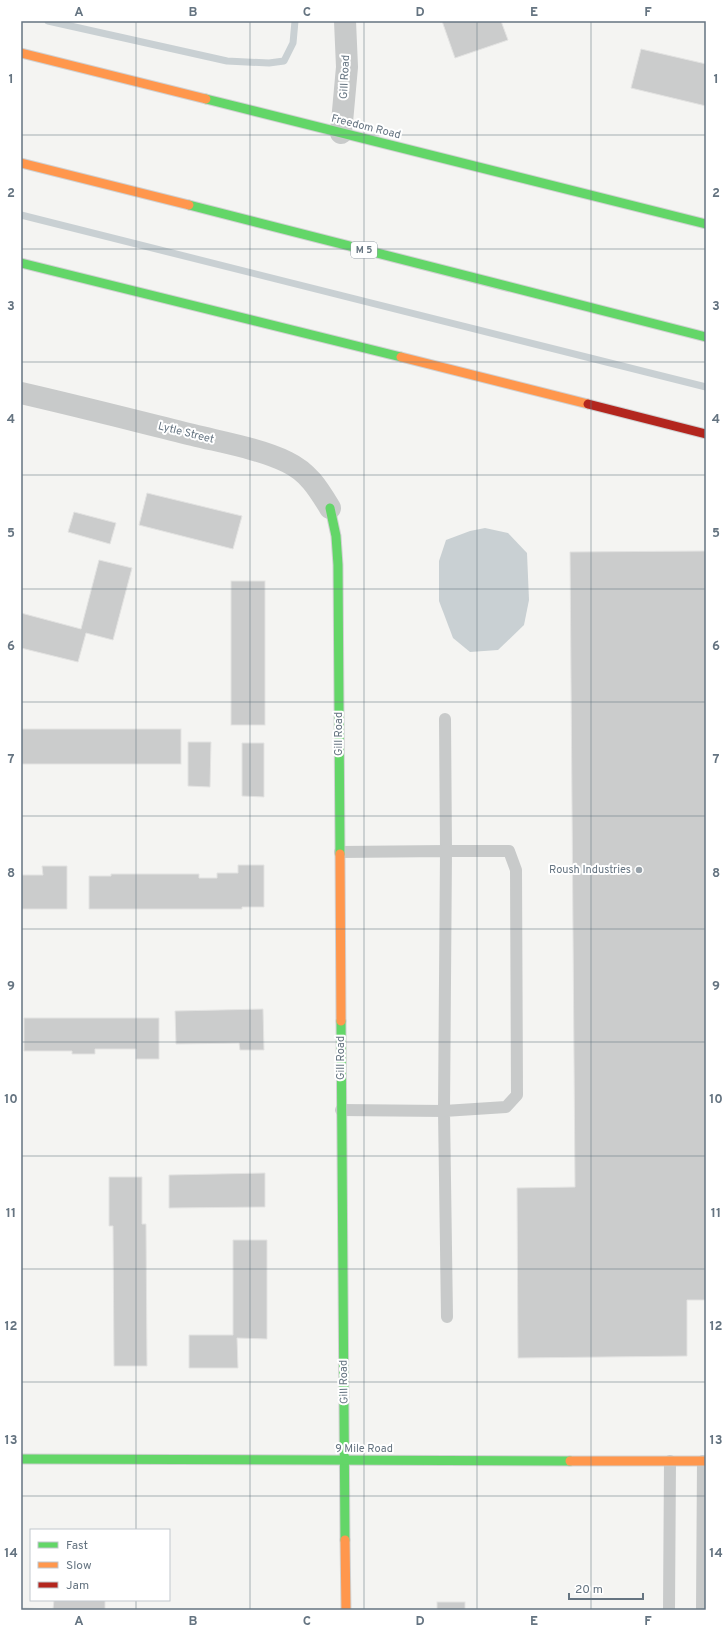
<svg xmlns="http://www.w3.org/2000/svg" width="727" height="1631" font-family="Overpass,sans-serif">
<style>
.water{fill:#c9d0d3}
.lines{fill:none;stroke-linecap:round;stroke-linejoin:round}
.stream{stroke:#c9d0d3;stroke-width:7}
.building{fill:#cbcccc;stroke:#e3e3e2}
.fast-casing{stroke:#d0d1d2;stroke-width:11}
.slow-casing{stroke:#d0d1d2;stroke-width:11}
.jam-casing{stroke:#d0d1d2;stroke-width:11}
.lane{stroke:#c8caca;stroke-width:12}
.street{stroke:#c8caca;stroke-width:22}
.fast{stroke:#63d668;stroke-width:9}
.slow{stroke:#ff974d;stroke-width:9}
.jam{stroke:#b3261e;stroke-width:9}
.grid{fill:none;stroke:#657481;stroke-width:1;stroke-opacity:0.55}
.poi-dot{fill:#97a1a9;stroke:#fff;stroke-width:1.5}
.labels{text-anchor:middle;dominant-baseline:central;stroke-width:4;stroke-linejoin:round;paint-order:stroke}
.shield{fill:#fff;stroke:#939ea7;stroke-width:1}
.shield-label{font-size:10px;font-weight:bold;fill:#657481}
.street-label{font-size:11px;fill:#657481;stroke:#fff}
.poi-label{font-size:11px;fill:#657481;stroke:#fff;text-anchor:end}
.neatline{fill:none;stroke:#657481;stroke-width:1.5}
.grid-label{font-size:13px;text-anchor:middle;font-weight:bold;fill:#657481}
</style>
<rect width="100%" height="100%" fill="#f4f4f2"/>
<!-- water -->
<polygon class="water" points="485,528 508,533 527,553 529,600 524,625 498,650 470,652 453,638 439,601 439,561 446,540 470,531"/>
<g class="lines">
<!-- stream -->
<g class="stream">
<polyline points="48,21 227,61 269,63 284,61 293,43 295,21"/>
<polyline points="21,215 706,387"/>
</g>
</g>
<!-- building -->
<g class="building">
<polygon points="442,21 501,21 508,40 455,58"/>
<polygon points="641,49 706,64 706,106 631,88"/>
<polygon points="147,493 242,516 233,549 139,525"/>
<polygon points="74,512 116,523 110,544 68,532"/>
<polygon points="706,551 706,1300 687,1300 687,1356 518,1358 517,1188 575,1187 570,552"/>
<polygon points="99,560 132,568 113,640 86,633 78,662 21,648 21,613 81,629"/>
<rect x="231" y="581" width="34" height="144"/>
<rect x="21" y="729" width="160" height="35"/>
<polygon points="188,742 211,742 210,787 188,786"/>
<polygon points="242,743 264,743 264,797 242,796"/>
<polygon points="238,865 264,865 264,907 242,907 242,909 89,909 89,876 111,876 111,874 199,874 199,878 217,878 217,873 238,873"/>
<polygon points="42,866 67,866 67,909 21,909 21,875 43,875"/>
<polygon points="263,1009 264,1050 240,1050 239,1043 176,1044 175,1011"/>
<polygon points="24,1018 159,1018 159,1059 136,1059 136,1049 95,1049 95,1054 72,1054 72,1051 24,1051"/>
<polygon points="265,1173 265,1207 169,1208 169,1175"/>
<polygon points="109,1177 142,1177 142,1224 146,1224 147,1366 114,1366 113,1226 109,1226"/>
<polygon points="233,1240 267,1240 267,1339 237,1338 238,1368 189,1368 189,1335 233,1335"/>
<polygon points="54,1600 105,1600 105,1610 23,1610 23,1608 53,1609"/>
<rect x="437" y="1602" width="28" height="8"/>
</g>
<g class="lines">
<defs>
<g id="fast">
<polyline points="206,99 706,224"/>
<polyline points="189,205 706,337"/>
<polyline points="21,263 401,357"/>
<polyline points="330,508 336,536 338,565 340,854"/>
<polyline points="341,1021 345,1540"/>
<polyline points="21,1459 570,1461"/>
</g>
<g id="slow">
<polyline points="21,53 206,99"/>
<polyline points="21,163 189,205"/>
<polyline points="401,357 588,404"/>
<polyline points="340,854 341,1021"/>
<polyline points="570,1461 706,1461"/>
<polyline points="345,1540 346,1610"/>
</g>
<polyline id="jam" points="588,404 706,434"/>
</defs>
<!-- fast casing -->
<use href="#fast" class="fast-casing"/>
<!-- slow casing -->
<use href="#slow" class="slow-casing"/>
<!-- jam casing -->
<use href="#jam" class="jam-casing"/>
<!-- lane -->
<g class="lane">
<polyline points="445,719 446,851 509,851 516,870 517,1095 506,1107 444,1111 447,1317"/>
<polyline points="340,852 446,851 444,1111 341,1110"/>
<polyline points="669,1610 670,1461"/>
<polyline points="702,1610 703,1461"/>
</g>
<!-- street -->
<g class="street">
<polyline points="341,133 347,67 345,21"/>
<path d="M 21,393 C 78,406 136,421 193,435 C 221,442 261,449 287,462 C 308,472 318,488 330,508"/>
</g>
<!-- fast -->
<use href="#fast" class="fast"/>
<!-- slow -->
<use href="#slow" class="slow"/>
<!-- jam -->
<use href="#jam" class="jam"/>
</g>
<!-- grid -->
<path class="grid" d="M 136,21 L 136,1530M 250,21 L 250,1610M 364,21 L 364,1610M 477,21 L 477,1610M 591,21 L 591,1610M 21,135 L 706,135M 21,249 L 706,249M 21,362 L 706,362M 21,475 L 706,475M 21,589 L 706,589M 21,702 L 706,702M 21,816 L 706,816M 21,929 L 706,929M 21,1042 L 706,1042M 21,1156 L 706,1156M 21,1269 L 706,1269M 21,1382 L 706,1382M 21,1496 L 706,1496M 136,1600 L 136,1610"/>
<!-- markers -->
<circle class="poi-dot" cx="639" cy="870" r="4"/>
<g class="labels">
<!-- shield labels -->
<rect class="shield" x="351" y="242" width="26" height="16" rx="3"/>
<g class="shield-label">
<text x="364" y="250">M 5</text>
</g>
<!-- street labels -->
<g class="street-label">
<text transform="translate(345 77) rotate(-87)">Gill Road</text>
<text transform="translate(366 127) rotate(14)">Freedom Road</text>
<text transform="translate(186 433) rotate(14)">Lytle Street</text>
<text transform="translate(339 734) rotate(-90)">Gill Road</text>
<text transform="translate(341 1058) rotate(-90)">Gill Road</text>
<text transform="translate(344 1382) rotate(-91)">Gill Road</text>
<text x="364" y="1449">9 Mile Road</text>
</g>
<!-- poi labels -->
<g class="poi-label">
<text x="631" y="870">Roush Industries</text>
</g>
</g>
<!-- border -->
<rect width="727" height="1631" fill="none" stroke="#ffffff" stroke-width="44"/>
<!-- legend -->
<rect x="30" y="1529" width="140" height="72" fill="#ffffff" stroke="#c1c7cd"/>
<rect x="38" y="1542" width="20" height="6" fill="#63d668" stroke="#c1c7cd"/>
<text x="66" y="1549" font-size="12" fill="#657481">Fast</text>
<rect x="38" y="1562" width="20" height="6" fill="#ff974d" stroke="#c1c7cd"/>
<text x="66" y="1569" font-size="12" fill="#657481">Slow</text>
<rect x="38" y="1582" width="20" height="6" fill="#b3261e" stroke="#c1c7cd"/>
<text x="66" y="1589" font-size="12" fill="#657481">Jam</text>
<!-- scale -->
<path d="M569 1593v6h74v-6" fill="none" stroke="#657481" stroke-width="2"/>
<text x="575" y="1593" font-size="12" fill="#657481" stroke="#ffffff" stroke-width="3" paint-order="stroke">20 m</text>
<rect x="22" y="22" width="683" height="1587" class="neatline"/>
<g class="grid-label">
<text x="79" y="16">A</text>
<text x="193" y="16">B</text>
<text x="307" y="16">C</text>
<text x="420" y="16">D</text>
<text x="534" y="16">E</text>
<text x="648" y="16">F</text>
<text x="11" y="83">1</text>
<text x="716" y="83">1</text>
<text x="11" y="197">2</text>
<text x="716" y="197">2</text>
<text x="11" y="310">3</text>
<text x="716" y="310">3</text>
<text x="11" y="423">4</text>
<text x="716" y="423">4</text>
<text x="11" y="537">5</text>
<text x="716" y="537">5</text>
<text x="11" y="650">6</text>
<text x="716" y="650">6</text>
<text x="11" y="763">7</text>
<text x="716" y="763">7</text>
<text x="11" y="877">8</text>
<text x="716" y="877">8</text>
<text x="11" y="990">9</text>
<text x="716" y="990">9</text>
<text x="11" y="1103">10</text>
<text x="716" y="1103">10</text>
<text x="11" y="1217">11</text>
<text x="716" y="1217">11</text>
<text x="11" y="1330">12</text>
<text x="716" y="1330">12</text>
<text x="11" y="1444">13</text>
<text x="716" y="1444">13</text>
<text x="11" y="1557">14</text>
<text x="716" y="1557">14</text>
<text x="79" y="1625">A</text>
<text x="193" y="1625">B</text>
<text x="307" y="1625">C</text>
<text x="420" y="1625">D</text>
<text x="534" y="1625">E</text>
<text x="648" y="1625">F</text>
</g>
</svg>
